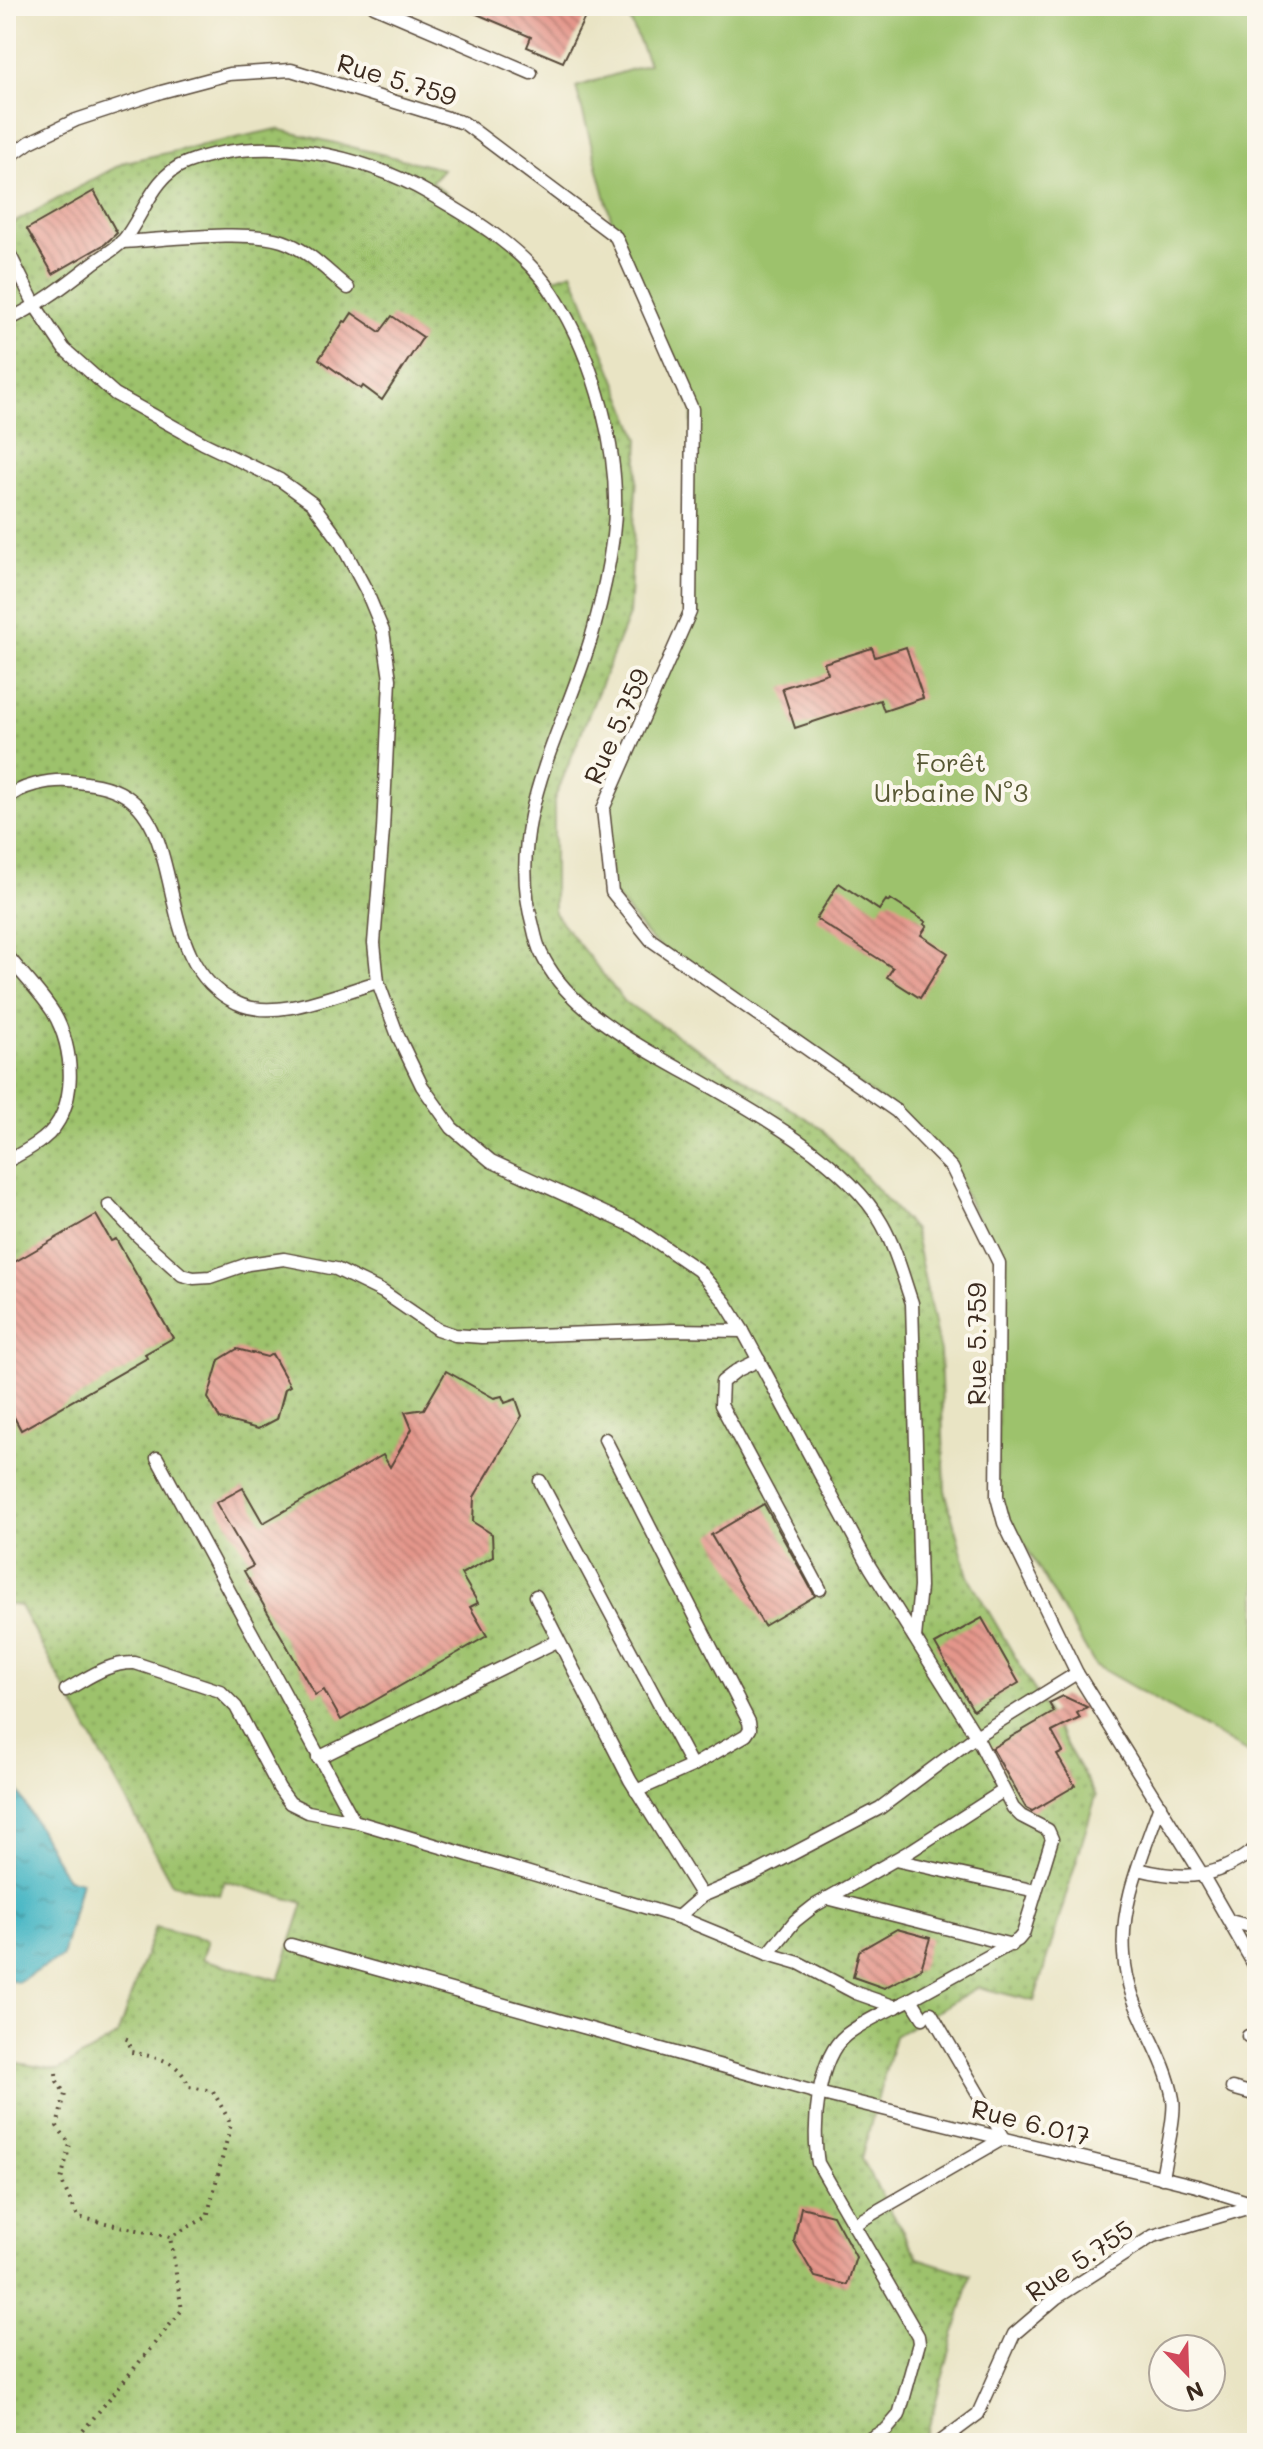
<svg xmlns="http://www.w3.org/2000/svg" width="1263" height="2449" font-family="Mali,sans-serif">
<style>
.grass{fill:url(#grass-dots);stroke:#6c7645;stroke-width:2}
.park{fill:#9dc26c;stroke:#6c7645;stroke-width:2}
.water{fill:url(#water-ripples);stroke:#427072;stroke-width:2}
.building{fill:url(#building-back-hatch)}
.lines{fill:none;stroke-linecap:round;stroke-linejoin:round}
.service-casing{stroke:#554637;stroke-width:15}
.path{stroke:#554637;stroke-width:4;stroke-dasharray:2 6;stroke-linecap:butt}
.service{stroke:#fff;stroke-width:12}
.labels{text-anchor:middle;dominant-baseline:central;stroke-width:8;stroke-linejoin:round;paint-order:stroke}
.street-label{font-size:26px;fill:#3b2a1e;stroke:#fbf7ec}
.park-label{font-size:26px;fill:#585835;stroke:#fbf7ec}
</style>
<defs>
<pattern id="grass-dots" width="8" height="8" patternUnits="userSpaceOnUse" patternTransform="scale(2)"><rect width="8" height="8" fill="#9dc26c"/><path d="M2 2h.1M6 6h.1" fill="none" stroke="#819e58" stroke-width="1.8" stroke-linecap="round"/></pattern>
<pattern id="water-ripples" width="26" height="14" patternUnits="userSpaceOnUse" patternTransform="scale(2)"><rect width="26" height="14" fill="#4ab7c5"/><path d="M2 4q2-2 4 0t4 0M15 11q2-2 4 0t4 0" fill="none" stroke="#3f959f"/></pattern>
<pattern id="building-back-hatch" width="6" height="6" patternUnits="userSpaceOnUse" patternTransform="scale(2)"><rect width="6" height="6" fill="#e4968b"/><path d="M-1 5l2 2M0 0l6 6M5-1l2 2" fill="none" stroke="#ba7b71"/></pattern>
</defs>
<rect width="100%" height="100%" fill="#fbf7ec"/>
<filter id="ink" filterUnits="userSpaceOnUse"><feTurbulence type="fractalNoise" baseFrequency=".0125" numOctaves="2"/><feDisplacementMap in="SourceGraphic" scale="16" xChannelSelector="R" yChannelSelector="G"/><feConvolveMatrix kernelMatrix="1 2 1 2 8 2 1 2 1" color-interpolation-filters="sRGB"/></filter>
<filter id="wash" filterUnits="userSpaceOnUse"><feTurbulence type="fractalNoise" baseFrequency=".006" numOctaves="4" result="noise"/><feDisplacementMap in="SourceGraphic" scale="32" xChannelSelector="R" yChannelSelector="G"/><feGaussianBlur stdDeviation="1.8" result="paint"/><feColorMatrix in="noise" values="0 0 0 0 0 0 0 0 0 0 0 0 0 0 0 0 0 1.4 0 .05"/><feComposite in="paint" operator="in"/></filter>
<g filter="url(#wash)">
<rect width="100%" height="100%" fill="#e9e4c4"/>
<!-- grass -->
<polygon class="grass" points="277,129 443,169 431,182 555,278 572,272 639,439 629,615 554,800 554,913 625,1002 821,1128 914,1230 940,1352 945,1490 968,1576 1096,1796 1034,2001 978,1987 895,2036 861,2159 918,2258 971,2275 927,2433 911,2443 6,2443 6,2061 58,2070 117,2036 155,1927 208,1940 202,1959 279,1980 304,1903 224,1881 220,1895 172,1884 20,1606 6,1604 6,227 125,162"/>
<!-- park -->
<polygon class="park" points="624,6 1257,6 1257,1758 1095,1665 997,1497 999,1263 952,1168 896,1111 651,940 612,892 603,809 690,612 692,409 616,237 576,87 649,64"/>
<!-- water -->
<polygon class="water" points="6,1770 67,1879 81,1881 62,1957 17,1982 6,1978"/>
<g id="blocks">
<!-- building -->
<g class="building">
<polygon points="458,6 570,6 587,13 563,62 527,47 531,37"/>
<polygon points="94,191 117,233 105,244 53,274 27,229"/>
<polygon points="352,313 380,332 392,316 423,337 382,400 363,386 361,389 319,359 344,321 346,322"/>
<polygon points="906,647 923,698 884,711 880,700 795,728 782,688 828,673 824,663 872,648 875,657"/>
<polygon points="839,883 879,910 886,900 888,902 890,899 926,922 924,924 927,926 921,935 948,953 920,998 887,977 893,968 816,919"/>
<polygon points="96,1215 111,1241 116,1239 173,1338 145,1354 147,1358 21,1430 6,1402 6,1267"/>
<polygon points="237,1349 267,1357 272,1354 290,1386 285,1389 277,1419 258,1429 220,1419 208,1398 219,1360"/>
<polygon points="446,1371 494,1398 502,1396 505,1403 516,1399 522,1416 474,1497 473,1522 492,1534 493,1557 461,1574 478,1603 470,1607 487,1636 341,1720 324,1690 315,1695 244,1571 253,1566 216,1503 243,1488 263,1523 383,1455 390,1467 412,1429 405,1412 424,1409"/>
<polygon points="764,1504 815,1596 764,1626 711,1535"/>
<polygon points="982,1618 1019,1683 973,1710 935,1644"/>
<polygon points="1063,1696 1087,1707 1077,1713 1080,1718 1052,1732 1063,1752 1057,1755 1075,1786 1032,1811 1026,1808 992,1748 1054,1712 1049,1703"/>
<polygon points="897,1929 930,1938 921,1969 884,1988 853,1977 859,1951"/>
<polygon points="801,2207 833,2215 856,2257 847,2285 815,2277 794,2241"/>
</g>
</g>
</g>
<g filter="url(#ink)">
<use href="#blocks" fill-opacity="0" stroke="#554637" stroke-width="2"/>
<g class="lines">
<defs>
<g id="service">
<polyline points="374,6 531,73"/>
<polyline points="6,159 30,142 76,120 161,92 229,74 291,70 464,123 616,237 692,409 690,612 603,809 612,892 651,940 896,1111 952,1168 999,1263 997,1497 1004,1523 1077,1673 1203,1876 1257,1970"/>
<path d="M 121,242 C 164,240 244,229 282,241 C 307,249 328,272 348,288"/>
<polyline points="6,247 36,307 64,349 115,394 203,443 280,480 312,503 340,541 366,590 383,631 390,679 383,830 374,943 378,982 398,1036 422,1086 452,1128 491,1161 635,1227 698,1270 725,1302 743,1331 870,1567 976,1736 1077,1673"/>
<path d="M 6,321 C 38,306 64,286 92,264 C 101,257 114,250 122,242 C 144,216 152,176 186,163 C 263,133 361,154 430,194 C 474,219 525,250 553,294 C 595,359 623,459 613,536 C 609,567 602,599 594,628 C 567,727 503,820 533,926 C 535,935 537,945 541,953 C 561,996 604,1025 643,1048 C 715,1091 841,1150 882,1224 C 896,1249 903,1277 912,1303 L 920,1587 L 915,1638"/>
<path d="M 6,800 C 19,785 50,780 68,781 C 88,783 109,785 126,796 C 188,837 153,964 237,1003 C 275,1022 338,993 378,982"/>
<path d="M 6,954 C 21,973 40,992 53,1012 C 75,1048 79,1111 43,1139 C 32,1148 18,1155 6,1162"/>
<polyline points="109,1205 138,1236 182,1275 194,1278 210,1277 248,1264 284,1259 336,1269 383,1292 437,1329 455,1335 482,1337 673,1330 743,1331"/>
<polyline points="759,1360 736,1371 722,1382 721,1405 820,1589"/>
<polyline points="605,1439 749,1722 750,1729 746,1735 692,1766 636,1791"/>
<polyline points="157,1458 354,1821 678,1917 768,1954 799,1963 856,1993 896,2007"/>
<polyline points="540,1481 692,1766"/>
<polyline points="536,1596 630,1780 702,1896"/>
<path d="M 66,1690 C 88,1678 109,1662 135,1663 L 220,1691 L 236,1707 L 279,1788 L 290,1803 L 308,1812 L 354,1821"/>
<polyline points="318,1758 557,1641"/>
<path d="M 1160,1805 C 1144,1852 1120,1902 1124,1954 C 1127,2011 1164,2047 1173,2099 C 1176,2116 1165,2158 1162,2178"/>
<polyline points="895,1860 1036,1891"/>
<path d="M 1138,1869 C 1185,1881 1218,1879 1257,1847"/>
<polyline points="827,1898 1012,1945"/>
<polyline points="678,1917 702,1896 752,1875 880,1808 976,1736 1013,1808 1021,1816 1048,1830 1052,1839 1023,1934 1018,1940 911,1999"/>
<polyline points="1230,1921 1257,1928"/>
<polyline points="291,1945 818,2093 1197,2186 1257,2205"/>
<polyline points="768,1954 795,1921 814,1906 912,1850 1003,1791"/>
<polyline points="1248,2036 1257,2039"/>
<polyline points="1232,2088 1257,2095"/>
<polyline points="853,2225 1004,2138 931,2013"/>
<polyline points="713,2443 735,2443"/>
<path d="M 862,2443 L 887,2429 L 899,2415 L 919,2343 L 918,2336 L 818,2163 C 812,2129 817,2058 846,2035 C 865,2020 890,2010 911,1999 L 923,2018"/>
<polyline points="939,2443 978,2414 1014,2334 1056,2298 1153,2236 1257,2205"/>
</g>
</defs>
<!-- service casing -->
<use href="#service" class="service-casing"/>
<!-- path -->
<g class="path">
<path d="M 56,2073 L 57,2081 L 65,2094 L 57,2126 L 70,2144 L 61,2180 L 78,2217 L 170,2237 L 207,2217 L 231,2124 L 213,2091 L 189,2087 C 179,2059 157,2058 131,2052 L 129,2040 L 122,2037"/>
<polyline points="73,2443 182,2310 170,2237"/>
</g>
<!-- service -->
<use href="#service" class="service"/>
</g>
</g>
<g class="labels">
<!-- street labels -->
<g class="street-label">
<text transform="translate(397 79) rotate(17)">Rue 5.759</text>
<text transform="translate(616 726) rotate(-66)">Rue 5.759</text>
<text transform="translate(976 1344) rotate(-90)">Rue 5.759</text>
<text transform="translate(1031 2122) rotate(14)">Rue 6.017</text>
<text transform="translate(1079 2260) rotate(-34)">Rue 5.755</text>
</g>
<!-- park labels -->
<g class="park-label">
<text x="951" y="762">Forêt<tspan x="951" dy="30">Urbaine N°3</tspan></text>
</g>
</g>
<!-- margin -->
<rect width="1263" height="2449" fill="none" stroke="#fbf7ec" stroke-width="32"/>
<!-- north arrow -->
<g transform="translate(1187 2373) rotate(157)"><circle r="38" fill="#fbf7ec" stroke="#aea59a" stroke-width="2"/>
<path d="M0-6L14 30L0 20L-14 30Z" fill="#d1495b"/>
<text y="-12" font-size="22" font-weight="bold" text-anchor="middle" fill="#3b2a1e">N</text>
</g>
</svg>
